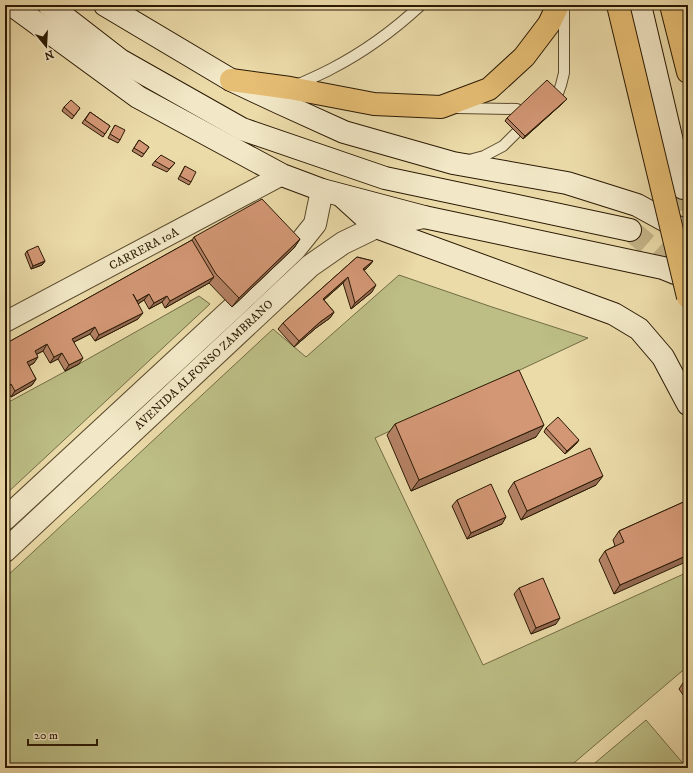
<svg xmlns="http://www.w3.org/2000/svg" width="693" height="773" font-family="'IM FELL DW Pica',serif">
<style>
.green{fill:#bcbe85;stroke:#736c44}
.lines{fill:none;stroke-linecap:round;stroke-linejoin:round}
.secondary-tunnel{stroke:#c4b488;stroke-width:22;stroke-dasharray:22 11;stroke-linecap:butt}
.service-casing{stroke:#5a4a2c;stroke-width:12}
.minor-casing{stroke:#5a4a2c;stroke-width:22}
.tertiary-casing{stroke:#5a4a2c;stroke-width:24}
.secondary-casing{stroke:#2a1903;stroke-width:24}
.primary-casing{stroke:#2a1903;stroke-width:24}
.service{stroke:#f2e8c7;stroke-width:10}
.minor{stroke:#f2e8c7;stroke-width:20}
.tertiary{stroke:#f2e8c7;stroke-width:22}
.secondary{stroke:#f2e8c7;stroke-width:22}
.primary{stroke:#e6be74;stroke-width:22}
.primary-bridge-casing{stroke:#2a1903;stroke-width:24;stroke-linecap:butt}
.primary-bridge{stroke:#e6be74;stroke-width:22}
.wall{fill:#b58265;stroke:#2a1903}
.shaded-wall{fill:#946a52;stroke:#2a1903}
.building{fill:#d39775;stroke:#2a1903}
.labels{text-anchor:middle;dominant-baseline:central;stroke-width:3;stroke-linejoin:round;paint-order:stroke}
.street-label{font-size:12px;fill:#2a1903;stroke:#f2e8c7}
</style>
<rect width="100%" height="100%" fill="#ebdba9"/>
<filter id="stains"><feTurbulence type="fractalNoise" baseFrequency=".005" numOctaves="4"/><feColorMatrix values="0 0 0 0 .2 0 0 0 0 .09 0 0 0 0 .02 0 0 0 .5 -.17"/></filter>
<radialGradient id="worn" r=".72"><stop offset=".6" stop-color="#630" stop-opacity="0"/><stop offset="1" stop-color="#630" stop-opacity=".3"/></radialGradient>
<!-- green -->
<g class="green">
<polygon points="399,275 492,307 588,338 375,438 483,665 688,572 688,666 568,768 5,768 5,578 273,329 306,357"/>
<polygon points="199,296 210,304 5,495 5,404 79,364"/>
<polygon points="646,720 687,768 589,768"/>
</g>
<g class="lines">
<!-- secondary-tunnel -->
<g class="secondary-tunnel">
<polyline points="683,188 688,211"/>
<path d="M 630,230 C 648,245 666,259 679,279"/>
</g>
<defs>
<g id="service">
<path d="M 295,86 C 307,80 320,75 331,69 C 364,52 394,30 421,5"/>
<polyline points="557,96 561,85 564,73 564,7"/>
<polyline points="457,108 517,109"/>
<polyline points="469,160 484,156 503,146 516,133"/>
</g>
<polyline id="minor" points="5,322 282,175"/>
<g id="tertiary">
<polyline points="5,519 234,307 295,249 315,224 322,190"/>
<polyline points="5,551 310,266 343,243 376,227 424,217"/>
</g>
<g id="secondary">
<polyline points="12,5 138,97 282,175 322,190 424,217 663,268 688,278"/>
<polyline points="49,5 120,60 242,129 385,178 630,230"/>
<polyline points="105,5 231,80 280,103 344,132 453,163 567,183 637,205 688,233"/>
<polyline points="640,5 683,188"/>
<polyline points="343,197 376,227 614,314 639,329 663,357 688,404"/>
</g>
<g id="primary">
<polyline points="671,5 688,72"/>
<polyline points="231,80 290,88 374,104 441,107 489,89 524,57 549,24 558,5"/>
</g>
</defs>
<!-- service casing -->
<use href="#service" class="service-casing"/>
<!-- minor casing -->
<use href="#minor" class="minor-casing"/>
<!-- tertiary casing -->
<use href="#tertiary" class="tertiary-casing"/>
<!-- secondary casing -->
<use href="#secondary" class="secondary-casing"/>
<!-- primary casing -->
<use href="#primary" class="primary-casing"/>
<!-- service -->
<use href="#service" class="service"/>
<!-- minor -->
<use href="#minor" class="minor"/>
<!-- tertiary -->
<use href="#tertiary" class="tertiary"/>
<!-- secondary -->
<use href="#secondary" class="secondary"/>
<!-- primary -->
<use href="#primary" class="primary"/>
<defs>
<polyline id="primary-bridge" points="618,5 688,297"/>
</defs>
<!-- primary-bridge casing -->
<use href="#primary-bridge" class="primary-bridge-casing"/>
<!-- primary-bridge -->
<use href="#primary-bridge" class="primary-bridge"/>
</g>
<!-- wall -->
<g class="wall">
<polygon points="567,99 564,102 523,139 505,121 507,118"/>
<polygon points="64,107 80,108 72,119 62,111"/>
<polygon points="90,112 110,126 103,137 82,123"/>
<polygon points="115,125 120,140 118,143 108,138"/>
<polygon points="139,140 149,147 142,157 132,151"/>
<polygon points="155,161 175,163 167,172 152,165"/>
<polygon points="185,166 191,182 189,185 178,179"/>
<polygon points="194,237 300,239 294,248 232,307 209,283 165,308 162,302 149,309 144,300 138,304 138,319 95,341 90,334 74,342 79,364 65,371 58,359 50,363 43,351 37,354 34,363 29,366 36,379 32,385 11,397 7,390 5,391 5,344 81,302 192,240"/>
<polygon points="27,251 45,261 42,265 31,269 25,254"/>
<polygon points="357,257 373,261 368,267 364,271 372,292 351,309 343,283 324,300 334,312 330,318 316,328 294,347 278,329 283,323"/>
<polygon points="395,424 536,437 411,491 387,435"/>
<polygon points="546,428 577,443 565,454 544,432"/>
<polygon points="514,482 596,485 521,520 508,491"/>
<polygon points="457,500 502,524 467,539 452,506"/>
<polygon points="688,500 614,594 599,560 605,551 615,546 613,540 619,531"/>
<polygon points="519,588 556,624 531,634 514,594"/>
<polygon points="688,678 688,702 679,689 685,680"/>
</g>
<!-- shaded-wall -->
<g class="shaded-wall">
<polygon points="567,99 564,102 523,139 525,136"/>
<polygon points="300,239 294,248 232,307 239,298"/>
<polygon points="45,261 42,265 31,269 33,266"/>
<polygon points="373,261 368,267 358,275 363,269"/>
<polygon points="214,277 209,283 165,308 170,301"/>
<polygon points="348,277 343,283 318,305 323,299"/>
<polygon points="376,285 372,292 351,309 355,303"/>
<polygon points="149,294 144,300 133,307 137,301"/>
<polygon points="167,296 162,302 149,309 154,303"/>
<polygon points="334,312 330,318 316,328 294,347 299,341 320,322"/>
<polygon points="143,313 138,319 95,341 99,335"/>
<polygon points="95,327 90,334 68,345 72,339"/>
<polygon points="47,344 43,351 31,357 35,351"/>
<polygon points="62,353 58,359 50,363 54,357"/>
<polygon points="38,357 34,363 23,369 27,362"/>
<polygon points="83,358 79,364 65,371 69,365"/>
<polygon points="36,379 32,385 11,397 15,391"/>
<polygon points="11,384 7,390 5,391 5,387"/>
<polygon points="544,425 536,437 411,491 419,480"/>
<polygon points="579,440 577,443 565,454 567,451"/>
<polygon points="603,476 596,485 521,520 527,511"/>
<polygon points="506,517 502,524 467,539 471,533"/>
<polygon points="688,555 688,561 614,594 620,585"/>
<polygon points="560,618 556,624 531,634 536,628"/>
</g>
<!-- building -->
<g class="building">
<polygon points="547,80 567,99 525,136 507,118"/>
<polygon points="71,100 80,108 74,116 64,107"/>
<polygon points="90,112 110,126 105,134 85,120"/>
<polygon points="115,125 125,130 120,140 110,134"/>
<polygon points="139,140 149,147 144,154 134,148"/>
<polygon points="161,155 175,163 169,169 155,161"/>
<polygon points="185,166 196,172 191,182 180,176"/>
<polygon points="262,199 300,239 239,298 216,274 194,237"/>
<polygon points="192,240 214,277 170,301 167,296 154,303 149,294 137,301 133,294 143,313 99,335 95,327 72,339 83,358 69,365 62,353 54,357 47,344 35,351 38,357 27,362 36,379 15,391 11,384 5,387 5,344 81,302"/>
<polygon points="38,246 45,261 33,266 27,251"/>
<polygon points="357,257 373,261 363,269 376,285 355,303 348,277 323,299 334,312 320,322 299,341 283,323"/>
<polygon points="519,370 544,425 419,480 395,424"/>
<polygon points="558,417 579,440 567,451 546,428"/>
<polygon points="590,448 603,476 527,511 514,482"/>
<polygon points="491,484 506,517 471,533 457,500"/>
<polygon points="688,500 688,555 620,585 605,551 624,542 619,531"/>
<polygon points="543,578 560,618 536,628 519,588"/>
<polygon points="688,678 688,683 685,680"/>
</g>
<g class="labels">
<!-- street labels -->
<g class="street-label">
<text transform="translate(144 249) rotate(-28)">CARRERA 10A</text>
<text transform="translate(204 365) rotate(-43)">AVENIDA ALFONSO ZAMBRANO</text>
</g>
</g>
<!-- margin -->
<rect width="693" height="773" fill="none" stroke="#ebdba9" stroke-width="20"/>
<rect x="6" y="6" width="681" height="761" fill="none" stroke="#2a1903" stroke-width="2"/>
<rect x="10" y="10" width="673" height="753" fill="none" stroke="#2a1903"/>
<!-- north arrow -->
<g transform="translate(46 46) rotate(162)" stroke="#f2e8c7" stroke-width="3" paint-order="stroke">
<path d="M0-3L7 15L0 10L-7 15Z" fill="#2a1903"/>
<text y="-6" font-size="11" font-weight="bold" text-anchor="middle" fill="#2a1903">N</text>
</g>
<!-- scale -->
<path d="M28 739v6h69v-6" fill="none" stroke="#2a1903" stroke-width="2"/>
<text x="34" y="739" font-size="12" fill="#2a1903" stroke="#f2e8c7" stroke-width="3" paint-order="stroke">20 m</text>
<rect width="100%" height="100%" filter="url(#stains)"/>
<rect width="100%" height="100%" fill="url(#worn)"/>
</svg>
